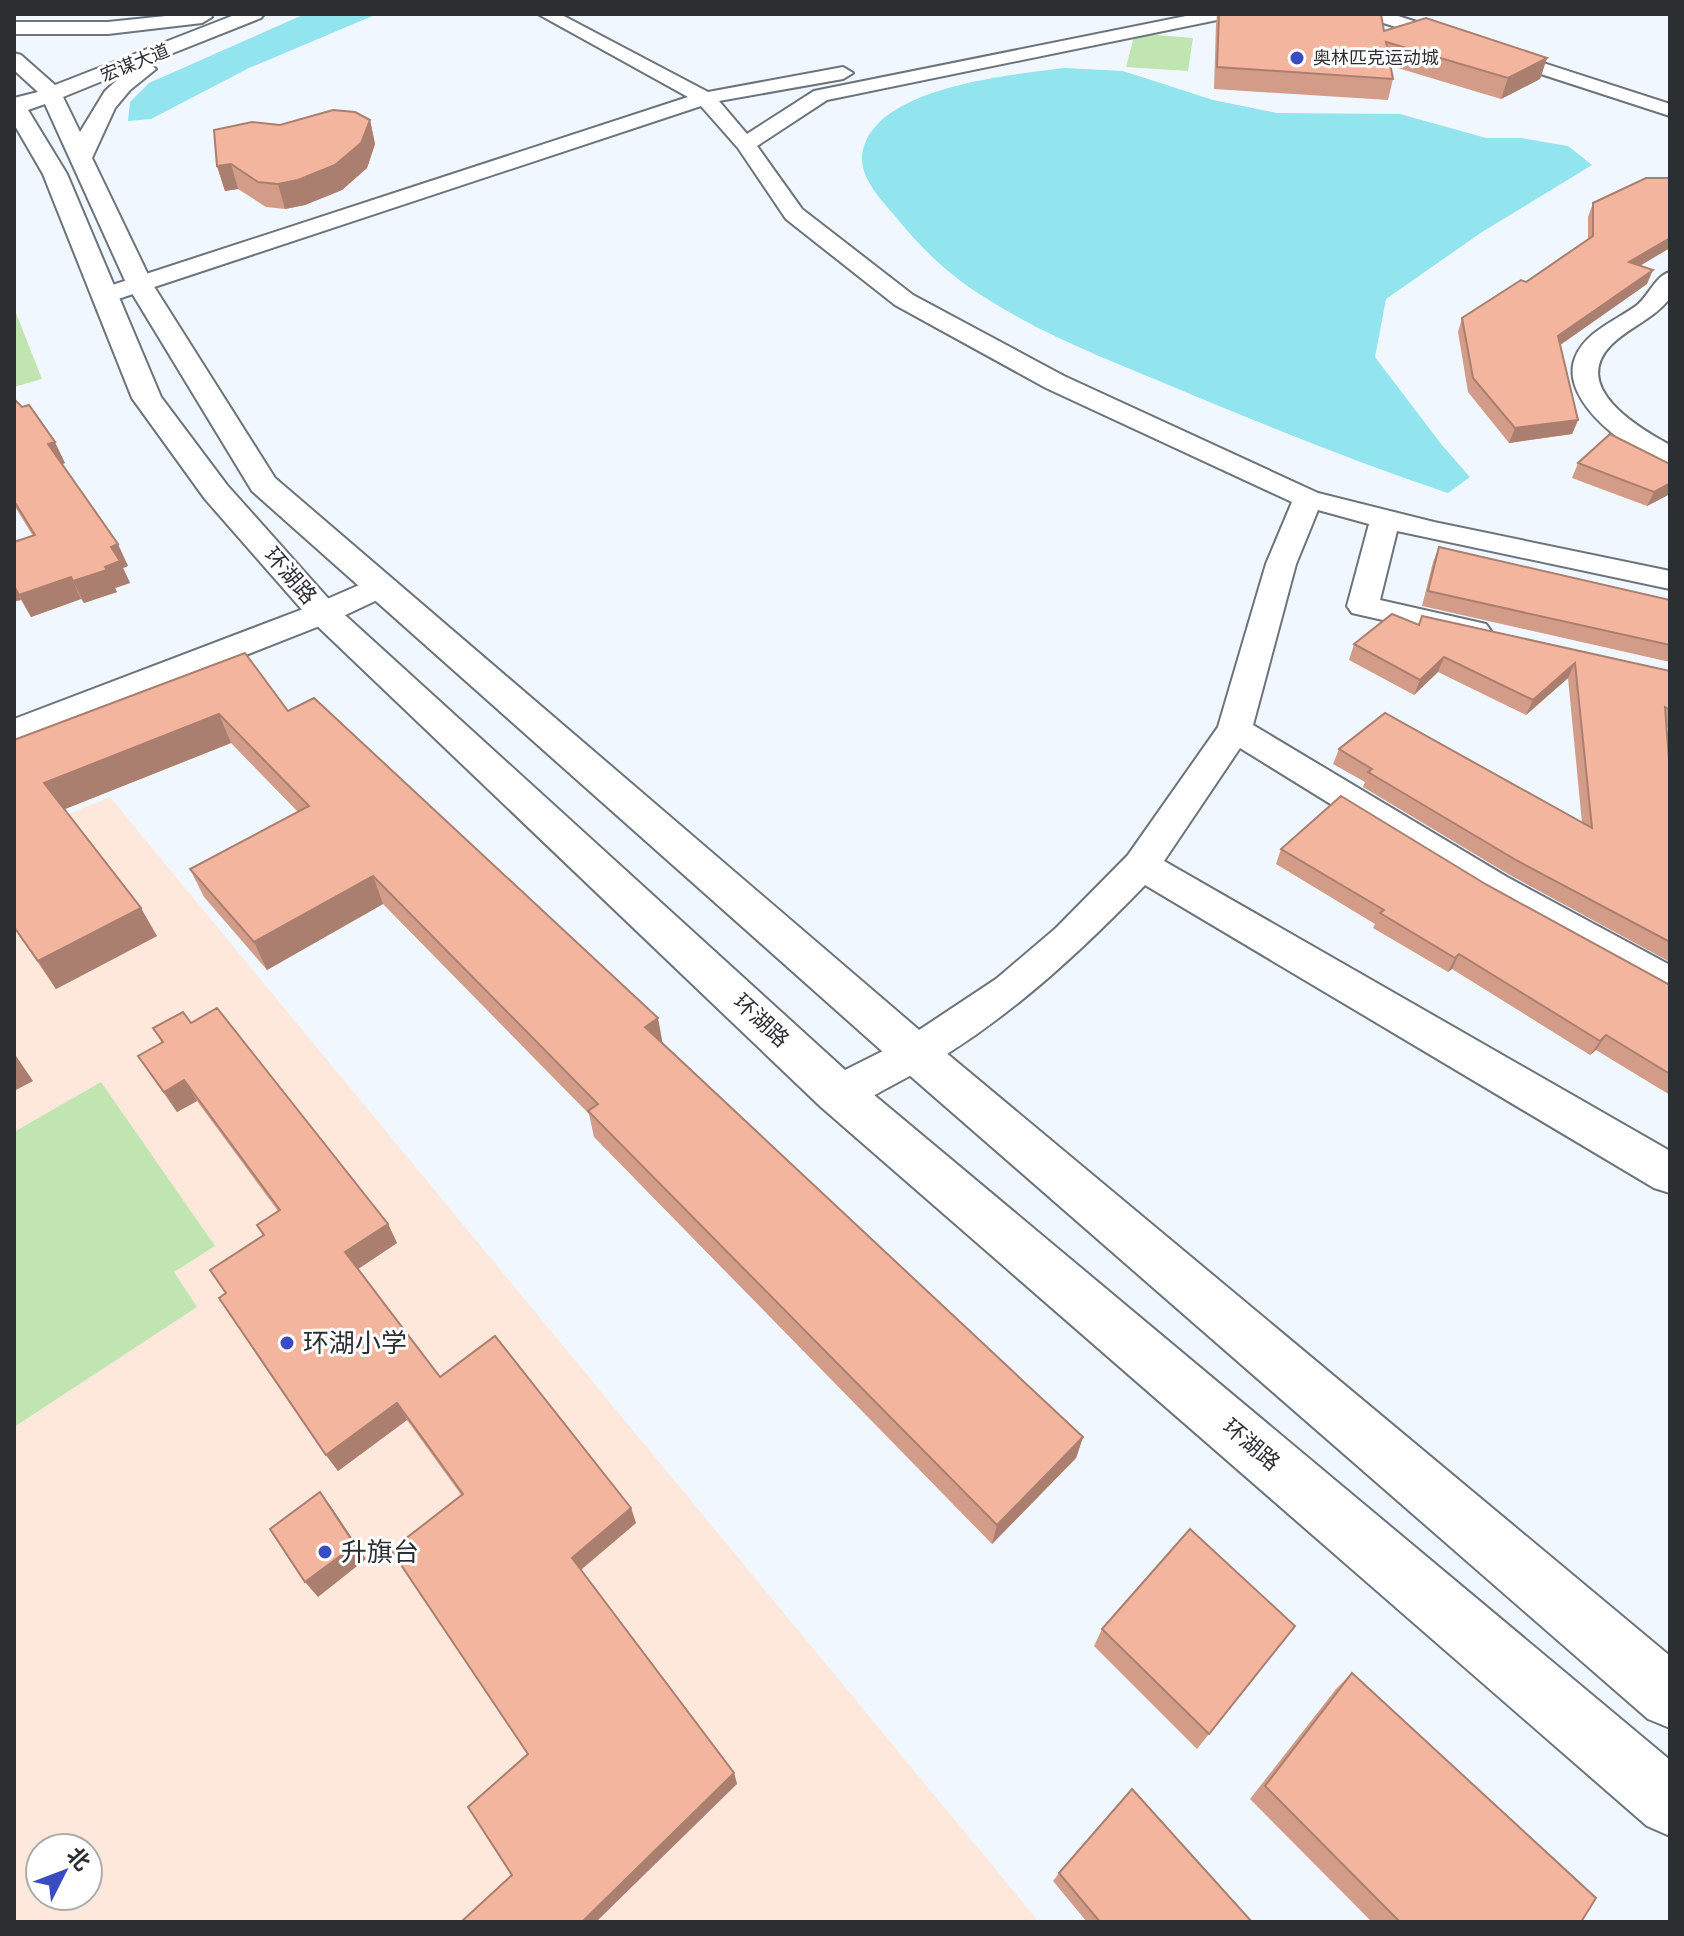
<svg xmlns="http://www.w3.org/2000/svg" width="1684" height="1936" font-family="'Varela Round','Noto Sans SC',sans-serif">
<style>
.education{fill:#fee8db;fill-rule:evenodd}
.green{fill:#c1e5b1}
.water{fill:#92e4ef}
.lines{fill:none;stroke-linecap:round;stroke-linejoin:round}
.minor-casing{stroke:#6c737b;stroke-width:4}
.tertiary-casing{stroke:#6c737b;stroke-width:4}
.secondary-casing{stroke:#6c737b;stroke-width:4}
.minor{fill:#fff;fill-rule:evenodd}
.tertiary{fill:#fff;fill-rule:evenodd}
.secondary{fill:#fff;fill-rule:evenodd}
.wall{fill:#d29c88}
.shaded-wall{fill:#ab7f6f}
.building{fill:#f4b59e;stroke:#ab7f6f;stroke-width:2}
.poi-dot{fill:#3a4dc0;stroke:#fff;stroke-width:3}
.labels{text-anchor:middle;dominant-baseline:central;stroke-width:6;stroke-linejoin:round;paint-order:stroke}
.far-poi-label{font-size:18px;fill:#2c2f32;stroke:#fff;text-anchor:start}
.far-street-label{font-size:18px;fill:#2c2f32;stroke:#fff}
.street-label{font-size:22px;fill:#2c2f32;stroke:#fff}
.near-poi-label{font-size:26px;fill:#2c2f32;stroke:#fff;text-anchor:start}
</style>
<rect width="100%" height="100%" fill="#f1f7ff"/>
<!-- education -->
<path class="education" d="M 110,797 L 1039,1922 L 14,1922 L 14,837 ZM 40,1848 L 88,1848 L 88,1896 L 40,1896 Z"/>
<!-- green -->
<g class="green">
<polygon points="1135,33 1193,38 1188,71 1126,67"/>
<polygon points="14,308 42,379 14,387"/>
<polygon points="101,1082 215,1246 174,1272 197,1307 14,1427 14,1132"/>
</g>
<!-- water -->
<g class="water">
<polygon points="305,14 377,14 249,68 151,119 128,121 130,102 149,83"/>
<path d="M 1064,68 L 1123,71 L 1213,100 L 1277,113 L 1400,114 L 1486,138 L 1521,138 L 1568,146 L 1592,165 L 1482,232 L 1386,299 L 1375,357 L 1441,444 L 1470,477 L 1448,493 C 1356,462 1266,426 1176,388 C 1114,362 1047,337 989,300 C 952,278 922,250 895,216 C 882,201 862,180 862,159 C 865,87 1012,75 1064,68 Z"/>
</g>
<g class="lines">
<defs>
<g id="minor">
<path d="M 538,14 L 560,14 L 708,92 L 843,67 L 853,73 L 843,79 L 719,101 L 747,134 L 814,91 L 1196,14 L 1231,14 L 1222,19 L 827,100 L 757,146 L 802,209 L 913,295 L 1064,376 L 1318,493 L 1434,522 L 1670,571 L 1670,589 L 1397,531 L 1380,600 L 1486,624 L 1491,631 L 1486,638 L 1475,641 L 1352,613 L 1347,606 L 1369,524 L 1318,510 L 1296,564 L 1253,725 L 1507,877 L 1670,965 L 1670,1000 L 1656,995 L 1481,897 L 1240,748 L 1164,861 L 1670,1151 L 1670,1193 L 1654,1188 L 1145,885 C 1069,964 989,1036 891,1086 C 868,1098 848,1114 823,1105 L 817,1093 L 823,1081 L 901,1042 L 996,979 L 1056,928 L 1128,855 L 1218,727 L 1266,564 L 1292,502 L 1046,388 L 895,305 L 786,219 L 738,148 L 701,106 L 115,300 L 97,300 L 94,295 L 97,290 L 688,97 Z"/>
<polygon points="1365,14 1392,14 1670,104 1670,116 1368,18"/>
<path d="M 1670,272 L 1670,298 C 1654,319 1629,327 1611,345 C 1570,387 1637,427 1670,445 L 1670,465 C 1634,456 1558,402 1575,358 C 1585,332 1615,321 1636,306 C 1649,296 1655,276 1670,272 Z"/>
</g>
<polygon id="tertiary" points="380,576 392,579 397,586 392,593 335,620 14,746 14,719 311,606"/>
<g id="secondary">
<polygon points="185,14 210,14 212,17 202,23 108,34 14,34 14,22 108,22"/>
<path d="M 237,14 L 264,14 L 261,18 L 148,63 L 156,69 L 130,90 L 115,108 L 92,158 L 153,285 L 275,478 L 932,1041 L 1670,1656 L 1670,1728 L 1648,1719 L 900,1067 L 252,491 L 127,285 L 45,104 L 28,110 L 67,174 L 161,397 L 227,485 L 335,606 L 855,1079 L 1670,1760 L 1670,1836 L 1647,1826 L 821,1107 L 311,620 L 205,499 L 132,398 L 43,174 L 14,124 L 14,98 L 38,92 L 14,70 L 14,53 L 21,55 L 55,85 ZM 127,71 L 105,91 L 80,132 L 63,97 Z"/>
</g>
</defs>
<!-- minor casing -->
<use href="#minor" class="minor-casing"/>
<!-- tertiary casing -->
<use href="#tertiary" class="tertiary-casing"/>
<!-- secondary casing -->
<use href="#secondary" class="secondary-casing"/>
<!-- minor -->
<use href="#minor" class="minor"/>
<!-- tertiary -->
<use href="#tertiary" class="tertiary"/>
<!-- secondary -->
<use href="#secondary" class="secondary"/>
</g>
<!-- wall -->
<g class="wall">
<polygon points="1217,14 1381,14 1384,31 1547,58 1540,79 1501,99 1391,66 1393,79 1388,100 1214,89 1216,23"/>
<polygon points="370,120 375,144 367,168 342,190 305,205 285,209 266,207 238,189 225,191 217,166 280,125"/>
<polygon points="1593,203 1640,266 1647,284 1560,345 1578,420 1572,434 1509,443 1468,392 1458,332 1462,318 1526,282 1588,239 1588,217"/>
<polygon points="14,399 65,463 62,464 128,566 123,568 130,583 115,588 117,592 84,603 81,599 31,617 21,600 16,601 14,597 14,542 33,536 14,505"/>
<polygon points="1578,463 1670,464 1670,494 1647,506 1572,478"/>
<polygon points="1439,547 1670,600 1670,662 1422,606 1433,562"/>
<polygon points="1422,616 1670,671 1670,729 1666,727 1670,773 1670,962 1508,874 1363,787 1365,782 1333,764 1339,749 1582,823 1568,678 1526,715 1438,672 1414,695 1349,660 1354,644 1418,625"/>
<polygon points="245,653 288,711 662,1043 1083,1437 1076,1458 992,1544 594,1137 589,1114 383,904 267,970 204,897 190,869 298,812 231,743 65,809 157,936 56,989 14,928 14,740"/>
<polygon points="1281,849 1487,885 1670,985 1670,1095 1596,1050 1590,1055 1452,969 1448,972 1373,928 1375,924 1276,864"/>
<polygon points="191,1023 388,1224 397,1243 358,1269 440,1377 631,1508 636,1523 581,1570 734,1773 737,1784 512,1875 528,1754 462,1496 407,1420 338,1471 326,1455 226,1293 263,1236 257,1225 278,1211 197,1101 177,1112 152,1077 138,1056 162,1043 153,1028"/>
<polygon points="1295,1626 1197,1749 1094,1646 1102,1629"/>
<polygon points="1352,1673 1581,1922 1372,1922 1250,1799 1336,1689"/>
<polygon points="1059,1873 1252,1922 1087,1922 1053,1881"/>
</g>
<!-- shaded-wall -->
<g class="shaded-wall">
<polygon points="1547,58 1540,79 1501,99 1508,78"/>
<polygon points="370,120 375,144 367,168 342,190 305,205 285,209 278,184"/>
<polygon points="231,164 238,189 225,191 217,166"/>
<polygon points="1670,238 1670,248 1623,276 1629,262"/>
<polygon points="1653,270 1647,284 1553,350 1558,336"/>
<polygon points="1578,420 1572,434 1509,443 1515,428"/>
<polygon points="55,442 65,463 58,466 48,444"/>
<polygon points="1670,483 1670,494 1647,506 1654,492"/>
<polygon points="118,544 128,566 123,568 130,583 115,588 117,592 84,603 73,581 105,567 111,547"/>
<polygon points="71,577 81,599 31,617 19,595"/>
<polygon points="14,586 21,600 16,601 14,597"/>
<polygon points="1444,657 1438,672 1414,695 1420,680"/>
<polygon points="1575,663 1568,678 1526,715 1533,700"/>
<polygon points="219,714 231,743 60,811 44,783"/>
<polygon points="373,876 383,904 267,970 254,942"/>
<polygon points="141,908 157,936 56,989 38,961"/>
<polygon points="1459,954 1452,969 1448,972 1455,958"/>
<polygon points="658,1018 663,1045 645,1027"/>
<polygon points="1606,1035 1596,1050 1590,1055 1600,1041"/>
<polygon points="14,1053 33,1081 14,1091"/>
<polygon points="184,1080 197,1101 177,1112 164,1092"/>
<polygon points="388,1224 397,1243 355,1271 345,1252"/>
<polygon points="397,1403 407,1420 338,1471 326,1455"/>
<polygon points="1083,1437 1076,1458 992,1544 997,1525"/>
<polygon points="320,1492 332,1508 366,1559 318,1597 305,1582"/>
<polygon points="631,1508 636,1523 578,1572 572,1558"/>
<polygon points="734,1773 737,1784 596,1922 582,1922"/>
</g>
<!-- building -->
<g class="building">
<polygon points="1219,14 1381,14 1384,31 1426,18 1547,58 1508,78 1386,42 1393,79 1217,67"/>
<polygon points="333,110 355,112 370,120 361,143 335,165 298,180 278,184 258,182 231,164 217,166 214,130 252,122 280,125"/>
<polygon points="1646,178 1670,178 1670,238 1629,262 1653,270 1558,336 1578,420 1515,428 1473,378 1462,318 1521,280 1526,282 1593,236 1593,203"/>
<polygon points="14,399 22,407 29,405 55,442 48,444 118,544 111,547 120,561 105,567 107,570 73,581 71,577 19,595 14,586 14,542 35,535 14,501"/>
<polygon points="1610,434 1670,464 1670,483 1654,492 1578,463"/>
<polygon points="1439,547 1670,600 1670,645 1428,591"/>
<polygon points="1392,614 1419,625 1422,616 1670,671 1670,710 1665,707 1670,773 1670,942 1516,860 1368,772 1372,769 1339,749 1385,713 1592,828 1575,663 1533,700 1444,657 1420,680 1354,644"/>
<polygon points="245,653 288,711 314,698 658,1018 645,1027 1083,1437 997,1525 588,1111 598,1104 373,876 254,942 190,869 309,806 219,714 44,783 141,908 38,961 14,927 14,740"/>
<polygon points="1341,796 1487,885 1670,985 1670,1074 1606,1035 1600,1041 1459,954 1455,958 1380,913 1384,910 1281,849"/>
<polygon points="217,1008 388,1224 345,1252 440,1377 495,1336 631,1508 572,1558 734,1773 582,1922 461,1922 512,1875 468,1807 528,1754 391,1550 463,1494 397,1403 326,1455 219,1298 226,1293 210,1270 264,1235 257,1225 280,1210 184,1080 164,1092 138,1056 163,1042 153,1028 183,1012 191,1023"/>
<polygon points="320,1492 355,1545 305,1582 270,1529"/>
<polygon points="1190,1529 1295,1626 1209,1734 1102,1629"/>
<polygon points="1352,1673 1596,1898 1581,1922 1400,1922 1265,1786"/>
<polygon points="1132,1789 1252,1922 1100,1922 1059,1873"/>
</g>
<!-- markers -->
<g class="poi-dot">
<circle cx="1297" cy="58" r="8"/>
<circle cx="287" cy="1343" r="8"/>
<circle cx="325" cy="1552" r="8"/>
</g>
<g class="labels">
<!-- far-poi labels -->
<g class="far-poi-label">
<text x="1313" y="58">奥林匹克运动城</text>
</g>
<!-- far-street labels -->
<g class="far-street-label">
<text transform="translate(135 63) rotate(-22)">宏谋大道</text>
</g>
<!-- street labels -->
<g class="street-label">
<text transform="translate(290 576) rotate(49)">环湖路</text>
<text transform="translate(761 1021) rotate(43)">环湖路</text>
<text transform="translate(1251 1445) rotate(40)">环湖路</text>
</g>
<!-- near-poi labels -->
<g class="near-poi-label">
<text x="303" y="1343">环湖小学</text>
<text x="341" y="1552">升旗台</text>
</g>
</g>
<!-- border -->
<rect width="1684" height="1936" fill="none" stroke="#2c2f32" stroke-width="32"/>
<!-- north arrow -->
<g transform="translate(64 1872) rotate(48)"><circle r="38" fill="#ffffff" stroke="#abacad" stroke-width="2"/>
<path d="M0-6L14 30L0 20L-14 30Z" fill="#3a4dc0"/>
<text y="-12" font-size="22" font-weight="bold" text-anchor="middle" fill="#2c2f32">北</text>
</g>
</svg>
